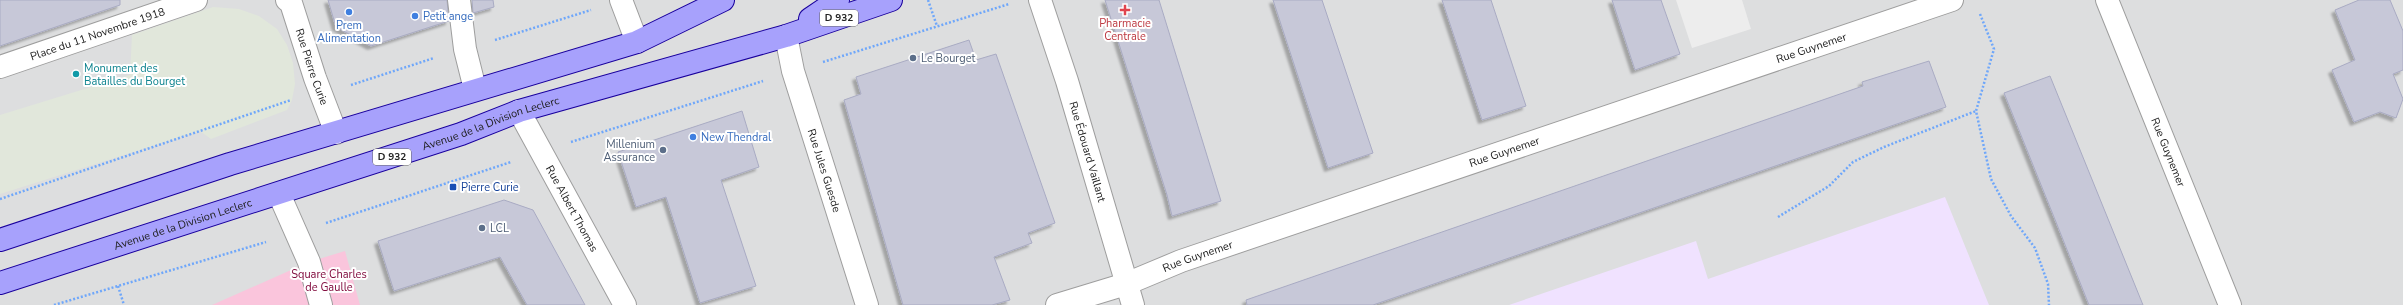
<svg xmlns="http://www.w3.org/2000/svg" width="2403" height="305" font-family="'Nunito Sans',sans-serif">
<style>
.residential{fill:#dddedf}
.education{fill:#f0e2ff}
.park{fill:#fac5dc}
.parking{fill:#ededed}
.plaza{fill:#e1e7db}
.building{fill:#c7c8d8;stroke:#a9abc3;filter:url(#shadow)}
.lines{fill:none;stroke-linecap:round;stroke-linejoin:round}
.minor-casing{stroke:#9e9e9e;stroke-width:24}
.major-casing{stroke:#19009d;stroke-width:24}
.path{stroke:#6fa7fa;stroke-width:2.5;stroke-dasharray:2 2;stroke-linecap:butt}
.minor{stroke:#fff;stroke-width:22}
.major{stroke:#a7a1fc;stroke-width:22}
.health-dot{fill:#e0444e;stroke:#fff;stroke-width:1.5}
.shop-dot{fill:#3f7fe0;stroke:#fff;stroke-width:1.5}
.service-dot{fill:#5c6f8a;stroke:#fff;stroke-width:1.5}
.culture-dot{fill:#0f9aa8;stroke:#fff;stroke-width:1.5}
.transit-dot{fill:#1a4fb4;stroke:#fff;stroke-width:1.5}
.labels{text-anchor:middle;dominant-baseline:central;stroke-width:4;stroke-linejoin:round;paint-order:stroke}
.shield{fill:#fff;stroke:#646464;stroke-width:1}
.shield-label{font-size:10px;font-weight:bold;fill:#212121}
.shop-label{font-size:11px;fill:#366cbe;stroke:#fff;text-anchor:start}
.health-label{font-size:11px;fill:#be3a42;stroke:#fff}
.street-label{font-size:11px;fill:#212121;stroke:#fff}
.service-label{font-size:11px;fill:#4e5e75;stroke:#fff;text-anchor:start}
.culture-label{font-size:11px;fill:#0d838f;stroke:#fff;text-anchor:start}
.transit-label{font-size:11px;fill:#164399;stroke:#fff;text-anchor:start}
.park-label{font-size:11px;fill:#810c3e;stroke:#fff}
</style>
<defs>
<filter id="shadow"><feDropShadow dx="-3.5" dy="3.5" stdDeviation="1" flood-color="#0004"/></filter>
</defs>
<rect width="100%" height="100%" fill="#e9e7f1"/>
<!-- residential -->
<rect class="residential" x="0" y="0" width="2403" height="305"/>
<!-- education -->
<polygon class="education" points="1945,197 1989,305 1509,305 1696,241 1708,279"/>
<!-- park -->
<polygon class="park" points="345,251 360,305 212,305 309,262"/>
<!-- parking -->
<polygon class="parking" points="1676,0 1742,0 1751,29 1692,48"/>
<!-- plaza -->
<polygon class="plaza" points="213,7 239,9 259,16 277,29 287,45 293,63 295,84 292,100 287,110 211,139 200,131 0,194 0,115 130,75 132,35"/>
<!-- building -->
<g class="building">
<polygon points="0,0 120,0 120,5 0,46"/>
<polygon points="328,0 447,0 449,21 371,46 336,27"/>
<polygon points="472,0 493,0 494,7 473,13"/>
<polygon points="1105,0 1159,0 1221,201 1172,216 1167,195"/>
<polygon points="1273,0 1322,0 1373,153 1328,168"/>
<polygon points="1442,0 1491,0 1526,106 1482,120"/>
<polygon points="1612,0 1661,0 1680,54 1635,70"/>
<polygon points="2359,0 2390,0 2403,31 2403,70 2393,74 2403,99 2396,118 2380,112 2354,122 2332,70 2355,60 2335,10"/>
<polygon points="969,40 976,60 996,54 1055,223 1028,233 1032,243 994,257 1010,300 992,305 903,305 844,100 861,94 856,77"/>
<polygon points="1929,61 1946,107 1373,305 1247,305 1246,300 1863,86 1862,82"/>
<polygon points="2050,76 2143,305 2089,305 2056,222 2004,93"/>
<polygon points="742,111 759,167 721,180 756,286 700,303 666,197 636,207 618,152"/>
<polygon points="504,200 533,210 585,305 527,305 500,257 394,291 378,241"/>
</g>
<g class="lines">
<defs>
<g id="minor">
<path id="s1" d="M 287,0 L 291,3 L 315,78 L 336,133"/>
<polyline points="459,0 465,49 475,89"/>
<polyline points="621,0 637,42"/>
<path id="s2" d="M 1040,0 L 1067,81 L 1133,305"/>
<path id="s3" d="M 2107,0 L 2230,305"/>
<path id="s4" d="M 786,36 L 793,71 L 867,305"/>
<path id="s5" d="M 0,67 L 196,0"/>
<path id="s6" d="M 519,111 L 625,305"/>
<polyline points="279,194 309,262 321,305"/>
<path id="s7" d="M 1057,305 L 1126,284 L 1181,261 L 1952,0"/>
</g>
<g id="major">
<polyline points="810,19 838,0"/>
<polyline points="0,240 230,164 637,42 723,0"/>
<path id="s8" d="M 0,283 L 461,134 L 519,111 L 786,36 L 891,0"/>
</g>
</defs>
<!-- minor casing -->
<use href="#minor" class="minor-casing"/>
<!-- major casing -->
<use href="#major" class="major-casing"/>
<!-- path -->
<g class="path">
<polyline points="928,0 937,26"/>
<polyline points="1980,14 1994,49 1976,111 1991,179 2011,216 2035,248 2048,284 2049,305"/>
<polyline points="495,40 591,10"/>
<polyline points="823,62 1009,4"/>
<polyline points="351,85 434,58"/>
<polyline points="571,142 763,81"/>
<polyline points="0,199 291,100"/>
<polyline points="1778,217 1829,186 1853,162 1884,147 1976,111"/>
<polyline points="326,223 511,162"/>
<polyline points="118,286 124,305"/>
<polyline points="54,305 266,242"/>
</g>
<!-- minor -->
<use href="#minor" class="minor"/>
<!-- major -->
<use href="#major" class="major"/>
</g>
<!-- markers -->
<path class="health-dot" d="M1123 4h4v4h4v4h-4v4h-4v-4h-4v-4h4z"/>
<g class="shop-dot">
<circle cx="349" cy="12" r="4"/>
<circle cx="415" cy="16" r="4"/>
<circle cx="693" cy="137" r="4"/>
</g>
<g class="service-dot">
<circle cx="913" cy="58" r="4"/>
<circle cx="663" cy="150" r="4"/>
<circle cx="482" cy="228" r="4"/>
</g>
<circle class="culture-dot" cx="76" cy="74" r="4"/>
<rect class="transit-dot" x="449" y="183" width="8" height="8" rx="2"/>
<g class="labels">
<!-- shield labels -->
<g class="shield">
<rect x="820" y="10" width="38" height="16" rx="3"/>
<rect x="373" y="149" width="38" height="16" rx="3"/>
</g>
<g class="shield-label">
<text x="839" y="18">D 932</text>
<text x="392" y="157">D 932</text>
</g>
<!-- shop labels -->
<g class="shop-label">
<text x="423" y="16">Petit ange</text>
<text x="349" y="25" text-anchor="middle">Prem<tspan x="349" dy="13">Alimentation</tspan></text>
<text x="701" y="137">New Thendral</text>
</g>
<!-- health labels -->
<g class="health-label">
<text x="1125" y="23">Pharmacie<tspan x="1125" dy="13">Centrale</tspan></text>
</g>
<!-- street labels -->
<g class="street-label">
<text stroke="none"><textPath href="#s5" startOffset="103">Place du 11 Novembre 1918</textPath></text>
<text stroke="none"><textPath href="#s7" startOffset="797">Rue Guynemer</textPath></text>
<text stroke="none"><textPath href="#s1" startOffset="72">Rue Pierre Curie</textPath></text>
<text stroke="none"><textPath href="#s8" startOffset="516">Avenue de la Division Leclerc</textPath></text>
<text stroke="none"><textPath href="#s7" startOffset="473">Rue Guynemer</textPath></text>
<text stroke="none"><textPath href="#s2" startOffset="159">Rue Édouard Vaillant</textPath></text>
<text stroke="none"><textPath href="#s3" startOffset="164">Rue Guynemer</textPath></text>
<text stroke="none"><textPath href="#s4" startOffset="140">Rue Jules Guesde</textPath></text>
<text stroke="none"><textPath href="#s6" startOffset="111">Rue Albert Thomas</textPath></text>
<text stroke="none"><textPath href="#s8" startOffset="192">Avenue de la Division Leclerc</textPath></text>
<text stroke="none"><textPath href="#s7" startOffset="149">Rue Guynemer</textPath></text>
</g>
<!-- service labels -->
<g class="service-label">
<text x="921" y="58">Le Bourget</text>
<text x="655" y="144" text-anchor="end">Millenium<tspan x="655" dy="13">Assurance</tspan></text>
<text x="490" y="228">LCL</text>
</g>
<!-- culture labels -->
<g class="culture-label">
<text x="84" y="68">Monument des<tspan x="84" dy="13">Batailles du Bourget</tspan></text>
</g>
<!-- transit labels -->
<g class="transit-label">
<text x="461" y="187">Pierre Curie</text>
</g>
<!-- park labels -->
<g class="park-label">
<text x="329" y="274">Square Charles<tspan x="329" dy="13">de Gaulle</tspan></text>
</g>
</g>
</svg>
